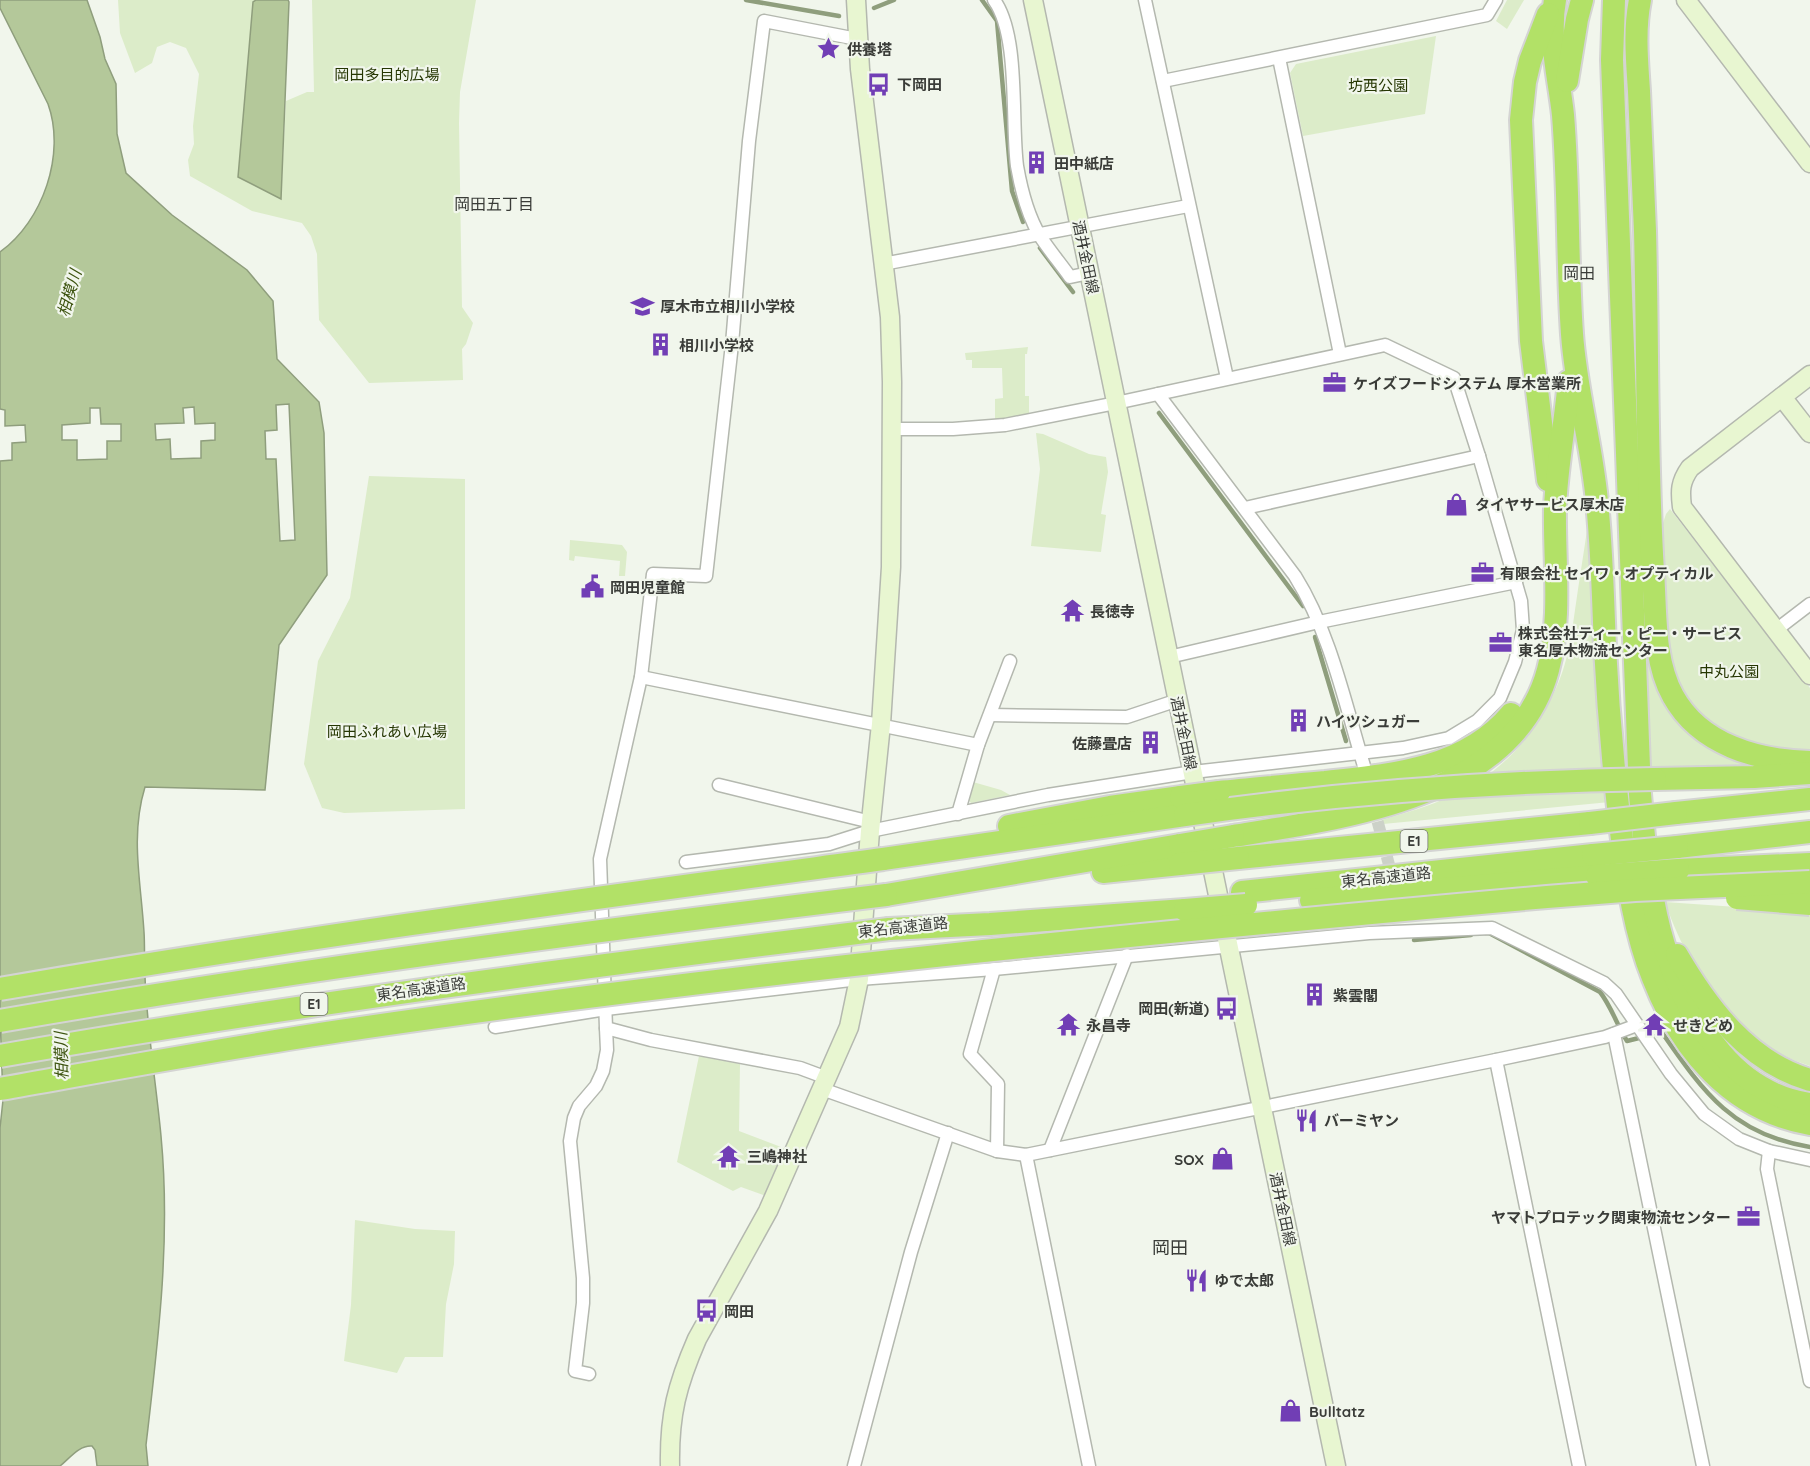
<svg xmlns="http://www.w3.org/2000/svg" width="1810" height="1466" font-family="Quicksand,'Noto Sans JP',sans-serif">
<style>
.green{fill:#dcecc9}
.water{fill:#b4c89a;stroke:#8f9e7d;stroke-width:1.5;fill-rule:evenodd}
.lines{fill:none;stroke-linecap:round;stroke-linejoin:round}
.stream{stroke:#8f9e7d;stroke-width:4.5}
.street-tunnel{stroke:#ccd1c8;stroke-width:12;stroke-dasharray:12 6;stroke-linecap:butt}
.street-casing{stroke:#b4b8af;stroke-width:15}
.secondary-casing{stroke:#b4b8af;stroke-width:21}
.highway-casing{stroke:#d4d4d3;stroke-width:26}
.street{stroke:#fff;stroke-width:12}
.secondary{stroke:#e8f6d1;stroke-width:18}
.highway{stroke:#b2e167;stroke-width:22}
.highway-bridge-casing{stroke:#d4d4d3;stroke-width:26;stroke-linecap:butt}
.highway-bridge{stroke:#b2e167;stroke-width:22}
.labels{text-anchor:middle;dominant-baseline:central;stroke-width:4.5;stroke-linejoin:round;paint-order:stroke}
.shield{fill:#f1f6ec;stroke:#71746e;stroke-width:1.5}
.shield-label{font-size:14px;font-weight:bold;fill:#3a3c38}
.poi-label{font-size:15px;font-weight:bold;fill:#3a3c38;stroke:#f1f6ec;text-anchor:start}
.park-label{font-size:15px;fill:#263703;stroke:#f1f6ec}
.street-label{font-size:15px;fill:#3a3c38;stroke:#f1f6ec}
.neighbourhood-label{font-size:16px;fill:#3a3c38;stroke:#f1f6ec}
.water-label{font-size:16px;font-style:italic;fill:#3d5410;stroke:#f1f6ec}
.quarter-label{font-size:18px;fill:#3a3c38;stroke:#f1f6ec}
</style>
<rect width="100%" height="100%" fill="#f1f6ec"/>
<!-- green -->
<g class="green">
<polygon points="118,0 256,0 253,3 238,177 281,199 286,101 307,92 314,92 312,0 476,0 460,92 459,123 462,307 473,323 466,344 462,349 463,380 369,383 319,320 317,254 311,236 302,223 252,211 190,176 188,160 194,144 193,126 199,74 186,48 170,42 157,47 152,63 135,73 120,33"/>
<polygon points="1507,0 1524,0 1507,29 1496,21"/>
<polygon points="1436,36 1425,114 1303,136 1290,73 1296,64"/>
<polygon points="1028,347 1027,354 1025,354 1025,396 1029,396 1029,416 995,422 995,399 1003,398 1002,368 972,368 972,360 966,360 965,353"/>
<polygon points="1036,433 1043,434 1089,454 1106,457 1108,472 1101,514 1106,515 1101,552 1031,546 1040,469"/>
<polygon points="369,476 465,479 465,809 344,813 322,808 304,764 318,661 350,598"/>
<path d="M 1670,509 L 1810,688 L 1810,753 C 1767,750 1709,741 1683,701 C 1669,679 1668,643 1666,617 C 1664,590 1662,562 1659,535 L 1666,514 Z"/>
<path d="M 1588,523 L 1610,802 L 1383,824 L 1382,820 C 1405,813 1429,806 1452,796 C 1504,773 1543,727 1562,673 C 1569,653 1572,631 1575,610 C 1579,581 1584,552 1588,523 Z"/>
<polygon points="570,540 622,545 627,552 625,576 619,576 620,561 575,556 574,561 569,560"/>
<path d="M 1641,575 L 1680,724 C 1702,746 1725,758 1756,765 L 1647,771 Z"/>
<polygon points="973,782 1001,790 1010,795 971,803 968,799"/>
<path d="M 1665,902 L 1810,912 L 1810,1066 C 1736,1043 1689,972 1665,902 Z"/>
<polygon points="699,1056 740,1064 739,1131 789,1150 769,1197 741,1187 733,1191 677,1162"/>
<polygon points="355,1220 415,1229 455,1231 454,1264 446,1304 443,1357 405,1357 397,1373 344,1361 351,1305"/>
</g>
<!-- water -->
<g class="water">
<path d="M 0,0 L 87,0 L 100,37 L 105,59 L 116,84 L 117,134 L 126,173 L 172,215 L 247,270 L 273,301 L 277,359 L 319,402 L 324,433 L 327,575 L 279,645 L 265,790 L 145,787 C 130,836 141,882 144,932 C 145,947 144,962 145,977 C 147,1030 156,1083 161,1136 C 171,1240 158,1342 146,1445 L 148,1466 L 97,1466 L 95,1450 L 92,1446 C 79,1445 70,1458 60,1466 L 0,1466 L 0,1128 L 3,1100 L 0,1014 L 0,461 L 12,460 L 12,443 L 26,442 L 25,425 L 5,426 L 5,410 L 0,409 L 0,252 C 43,221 66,154 48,104 L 0,8 ZM 289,404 L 295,540 L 280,541 L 276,459 L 266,459 L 265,431 L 277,430 L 276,405 ZM 194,407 L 195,424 L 215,423 L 215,440 L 201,441 L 201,458 L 171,459 L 170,439 L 156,440 L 155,424 L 184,423 L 183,408 ZM 90,408 L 100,408 L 101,424 L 121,424 L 121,441 L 107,441 L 107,459 L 77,460 L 77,440 L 62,440 L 62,425 L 90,423 Z"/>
<polygon points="256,0 288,0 289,2 281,199 238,177 253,2"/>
</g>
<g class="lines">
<!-- stream -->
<g class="stream">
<polyline points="746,0 839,16"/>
<polyline points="982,0 997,21 1012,191 1023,222"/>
<polyline points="874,8 894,0"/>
<polyline points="1040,248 1073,292"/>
<polyline points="1159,413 1303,606"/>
<polyline points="1315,637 1346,741"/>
<path d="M 1485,933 L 1489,933 L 1600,992 C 1611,1006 1617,1025 1627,1041 L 1639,1038"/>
<polyline points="1414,940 1471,935"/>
<path d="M 1657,1035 L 1663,1034 C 1704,1093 1734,1135 1810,1147"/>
</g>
<!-- street-tunnel -->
<polyline class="street-tunnel" points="1373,804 1393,880"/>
<defs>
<g id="street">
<path d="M 994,0 C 1020,36 1011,121 1017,166 C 1021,189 1028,216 1040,236 C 1049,250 1060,263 1070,277 L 1089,273"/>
<polyline points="1145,0 1227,378"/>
<polyline points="1279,58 1340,354"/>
<polyline points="1163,81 1487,15 1496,0"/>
<polyline points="883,264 1188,206"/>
<path d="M 1158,394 L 1295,576 C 1330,632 1345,703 1364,766"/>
<polyline points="1245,508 1479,456"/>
<polyline points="1776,630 1810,604"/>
<polyline points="1169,657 1319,622 1516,582"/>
<polyline points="641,677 978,745"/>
<polyline points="990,715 1127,717 1178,700"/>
<polyline points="719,785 871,822"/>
<polyline points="958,814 978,745 1010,661"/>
<polyline points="686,862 829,844 870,831 1048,795 1193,772 1403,748 1449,738 1477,721 1500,698 1515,662 1523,630 1521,601 1479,456 1454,378 1385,345 1116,403 1005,425 953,429 892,429"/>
<polyline points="994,969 970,1054 998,1084 997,1151"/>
<polyline points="495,1027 606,1009 859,979 994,969 1369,933 1492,928 1604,983 1616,994 1671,1074 1704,1114 1739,1139 1769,1151 1810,1160"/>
<polyline points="1614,1034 1703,1466"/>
<polyline points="1496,1060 1579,1466"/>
<polyline points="827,1078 800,1068 651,1040 606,1028 600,859 641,677 653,574 706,576 732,344 749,141 764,21 857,39"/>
<polyline points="822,1089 997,1151 1026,1155 1496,1060 1605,1037 1637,1025"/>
<polyline points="1050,1150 1127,955"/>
<polyline points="1769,1151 1767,1169 1810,1381"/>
<polyline points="1026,1155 1089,1466"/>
<polyline points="589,1374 575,1371 583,1303 583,1278 570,1141 574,1118 579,1106 596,1086 603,1071 607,1050 606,1028"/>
<polyline points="854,1466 911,1252 948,1133"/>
</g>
<g id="secondary">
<polyline points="1033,0 1336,1466"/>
<polyline points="1686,0 1810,163"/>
<path d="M 1810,375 L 1690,468 C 1680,482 1680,491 1682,507 L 1810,675"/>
<polyline points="1782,397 1810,433"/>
<path d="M 670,1466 C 669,1415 677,1385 697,1339 L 768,1211 L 849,1027 L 859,979 L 870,831 L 881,724 L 891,567 L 892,382 L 890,317 L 860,69 L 856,0"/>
</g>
<g id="highway">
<path d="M 1555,0 C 1548,38 1559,77 1563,115 C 1569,188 1567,261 1572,334 C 1576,391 1592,446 1597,502 C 1602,551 1603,599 1605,648 C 1608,707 1613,765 1620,824 C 1627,876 1633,928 1653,978 C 1681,1050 1731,1110 1810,1124"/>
<path d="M 1614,0 L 1612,60 L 1640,794 C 1648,887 1658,979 1721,1053 C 1744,1080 1774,1099 1810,1104"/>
<path d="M 1640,0 C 1634,30 1637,61 1639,91 C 1641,137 1643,184 1645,231 C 1648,345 1646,458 1653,572 C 1656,612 1653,660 1673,696 C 1700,745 1758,761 1810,762"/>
<polyline points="1567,81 1577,19 1582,0"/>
<polyline points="1548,480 1531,341 1521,120 1525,82 1530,61 1548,14"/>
<polyline points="1655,779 1754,777 1810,773"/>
<path d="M 1219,792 C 1254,789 1289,785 1325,782 C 1391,775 1465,769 1511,714"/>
<polyline points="1676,813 1810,799"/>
<polyline points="1009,826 1110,807 1181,797"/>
<path d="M 1233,836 C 1342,818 1514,798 1548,670 C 1562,618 1554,562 1555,508 C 1557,465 1565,424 1569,381"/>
<polyline points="1677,847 1810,832"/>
<polyline points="1238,858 1590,823"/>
<polyline points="883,859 1185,815"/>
<polyline points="1678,870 1810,864"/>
<polyline points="1103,872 1180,864"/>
<polyline points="1242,892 1593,855"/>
<polyline points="886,895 1180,845"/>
<polyline points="1311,900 1597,876"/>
<polyline points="889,929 990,924 1185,910"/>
<path d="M 1677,955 C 1708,1008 1748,1062 1810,1080"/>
</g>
</defs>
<!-- street casing -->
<use href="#street" class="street-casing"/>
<!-- secondary casing -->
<use href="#secondary" class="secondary-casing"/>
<!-- highway casing -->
<use href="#highway" class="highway-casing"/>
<!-- street -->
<use href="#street" class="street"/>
<!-- secondary -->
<use href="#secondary" class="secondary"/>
<!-- highway -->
<use href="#highway" class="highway"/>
<defs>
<g id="highway-bridge">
<polyline points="1181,797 1219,792"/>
<path d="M 1185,815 C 1340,793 1498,781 1655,779"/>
<polyline points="1590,823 1676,813"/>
<polyline points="1180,845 1233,836"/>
<polyline points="1593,855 1677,847"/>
<polyline points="1180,864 1238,858"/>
<polyline points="1597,876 1678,870"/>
<polyline points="1737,898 1810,904"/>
<polyline points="1185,910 1246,905"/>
<path d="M 0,989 C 293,938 588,899 883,859"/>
<path d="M 0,1021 C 294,970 590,931 886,895"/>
<path d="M 0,1056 C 295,1004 592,966 889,929"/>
<path d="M 0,1089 C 113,1069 226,1048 340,1031 C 740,972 1144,933 1547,897 L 1635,890 L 1810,882"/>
</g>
</defs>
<!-- highway-bridge casing -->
<use href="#highway-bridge" class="highway-bridge-casing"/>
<!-- highway-bridge -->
<use href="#highway-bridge" class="highway-bridge"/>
</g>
<!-- icons -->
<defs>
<symbol id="sight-bare" viewBox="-9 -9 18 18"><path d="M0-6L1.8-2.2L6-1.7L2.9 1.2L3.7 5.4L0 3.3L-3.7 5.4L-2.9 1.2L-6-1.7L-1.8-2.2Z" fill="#713eb5" stroke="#f1f6ec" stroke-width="2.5" paint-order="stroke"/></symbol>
<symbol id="bus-bare" viewBox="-9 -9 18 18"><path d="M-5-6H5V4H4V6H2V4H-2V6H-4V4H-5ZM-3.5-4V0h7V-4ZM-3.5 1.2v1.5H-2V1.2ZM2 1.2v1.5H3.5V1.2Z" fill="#713eb5" stroke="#f1f6ec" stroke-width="2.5" paint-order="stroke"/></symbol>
<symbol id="building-bare" viewBox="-9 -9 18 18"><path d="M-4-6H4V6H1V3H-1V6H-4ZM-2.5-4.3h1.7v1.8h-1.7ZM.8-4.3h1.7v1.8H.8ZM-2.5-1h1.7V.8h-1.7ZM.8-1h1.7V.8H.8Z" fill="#713eb5" stroke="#f1f6ec" stroke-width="2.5" paint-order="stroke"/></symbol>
<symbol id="school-bare" viewBox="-9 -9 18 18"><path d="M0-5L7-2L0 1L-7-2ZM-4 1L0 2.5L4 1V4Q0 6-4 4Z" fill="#713eb5" stroke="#f1f6ec" stroke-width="2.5" paint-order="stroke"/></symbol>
<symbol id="office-bare" viewBox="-9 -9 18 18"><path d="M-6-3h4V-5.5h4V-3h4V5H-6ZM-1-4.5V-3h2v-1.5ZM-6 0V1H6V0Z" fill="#713eb5" stroke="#f1f6ec" stroke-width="2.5" paint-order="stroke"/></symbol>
<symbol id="shop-bare" viewBox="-9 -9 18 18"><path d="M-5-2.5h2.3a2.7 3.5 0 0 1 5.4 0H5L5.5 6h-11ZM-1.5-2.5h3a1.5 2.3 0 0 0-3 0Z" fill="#713eb5" stroke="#f1f6ec" stroke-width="2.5" paint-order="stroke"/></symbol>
<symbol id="civic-bare" viewBox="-9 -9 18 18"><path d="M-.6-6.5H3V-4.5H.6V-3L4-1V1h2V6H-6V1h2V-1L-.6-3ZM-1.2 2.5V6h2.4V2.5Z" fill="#713eb5" stroke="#f1f6ec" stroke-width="2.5" paint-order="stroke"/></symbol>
<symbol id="temple-bare" viewBox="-9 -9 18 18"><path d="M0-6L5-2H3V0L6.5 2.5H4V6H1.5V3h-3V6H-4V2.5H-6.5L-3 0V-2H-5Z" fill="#713eb5" stroke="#f1f6ec" stroke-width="2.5" paint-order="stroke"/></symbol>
<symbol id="restaurant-bare" viewBox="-9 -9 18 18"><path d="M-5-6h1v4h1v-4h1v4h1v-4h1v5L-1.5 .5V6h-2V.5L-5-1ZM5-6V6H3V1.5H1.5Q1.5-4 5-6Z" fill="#713eb5" stroke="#f1f6ec" stroke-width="2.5" paint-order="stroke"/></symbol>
</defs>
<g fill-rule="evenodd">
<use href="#sight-bare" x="812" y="32" width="33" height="33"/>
<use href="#bus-bare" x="862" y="68" width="33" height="33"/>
<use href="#building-bare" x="1020" y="146" width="33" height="33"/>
<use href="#school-bare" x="626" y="290" width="33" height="33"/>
<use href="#building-bare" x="644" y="328" width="33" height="33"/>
<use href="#office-bare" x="1318" y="366" width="33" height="33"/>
<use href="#shop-bare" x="1440" y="488" width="33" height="33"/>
<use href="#office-bare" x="1466" y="556" width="33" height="33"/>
<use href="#civic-bare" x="576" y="570" width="33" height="33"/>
<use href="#temple-bare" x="1056" y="594" width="33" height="33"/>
<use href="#office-bare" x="1484" y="626" width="33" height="33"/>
<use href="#building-bare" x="1282" y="704" width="33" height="33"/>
<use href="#building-bare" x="1134" y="726" width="33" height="33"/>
<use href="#building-bare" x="1298" y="978" width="33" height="33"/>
<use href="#bus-bare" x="1210" y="992" width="33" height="33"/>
<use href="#temple-bare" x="1052" y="1008" width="33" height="33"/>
<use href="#temple-bare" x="1638" y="1008" width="33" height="33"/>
<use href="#restaurant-bare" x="1290" y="1104" width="33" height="33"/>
<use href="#temple-bare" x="712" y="1140" width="33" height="33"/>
<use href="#shop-bare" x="1206" y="1142" width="33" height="33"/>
<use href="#office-bare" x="1732" y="1200" width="33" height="33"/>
<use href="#restaurant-bare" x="1180" y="1264" width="33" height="33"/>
<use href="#bus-bare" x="690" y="1294" width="33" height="33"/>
<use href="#shop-bare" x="1274" y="1394" width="33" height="33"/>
</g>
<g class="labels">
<!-- shield labels -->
<g class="shield">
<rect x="1400.5" y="830" width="27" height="22" rx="4.5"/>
<rect x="300.5" y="993" width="27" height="22" rx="4.5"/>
</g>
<g class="shield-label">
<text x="1414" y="841">E1</text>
<text x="314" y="1004">E1</text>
</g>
<!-- poi labels -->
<g class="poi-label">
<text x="847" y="49">供養塔</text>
<text x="897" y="84">下岡田</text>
<text x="1054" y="163">田中紙店</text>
<text x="660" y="306">厚木市立相川小学校</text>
<text x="679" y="345">相川小学校</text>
<text x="1353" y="383">ケイズフードシステム 厚木営業所</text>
<text x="1475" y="504">タイヤサービス厚木店</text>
<text x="1500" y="573">有限会社 セイワ・オプティカル</text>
<text x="610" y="587">岡田児童館</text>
<text x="1090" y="611">長徳寺</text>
<text x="1518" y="633">株式会社ティー・ピー・サービス<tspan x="1518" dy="17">東名厚木物流センター</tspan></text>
<text x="1316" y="721">ハイツシュガー</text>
<text x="1132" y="743" text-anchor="end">佐藤畳店</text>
<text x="1333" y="995">紫雲閣</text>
<text x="1209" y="1008" text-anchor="end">岡田(新道)</text>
<text x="1086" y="1025">永昌寺</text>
<text x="1673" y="1025">せきどめ</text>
<text x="1324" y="1120">バーミヤン</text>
<text x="747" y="1156">三嶋神社</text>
<text x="1204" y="1159" text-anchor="end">SOX</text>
<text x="1731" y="1217" text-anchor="end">ヤマトプロテック関東物流センター</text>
<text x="1214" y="1280">ゆで太郎</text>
<text x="724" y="1311">岡田</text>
<text x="1309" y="1411">Bulltatz</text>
</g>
<!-- park labels -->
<g class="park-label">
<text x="387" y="74">岡田多目的広場</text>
<text x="1378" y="85">坊西公園</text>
<text x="1729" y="671">中丸公園</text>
<text x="387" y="731">岡田ふれあい広場</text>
</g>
<!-- street labels -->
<g class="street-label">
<text transform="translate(1086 257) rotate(78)">酒井金田線</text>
<text transform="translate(1184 733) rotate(78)">酒井金田線</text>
<text transform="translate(1386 877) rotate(-6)">東名高速道路</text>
<text transform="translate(903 927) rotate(-6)">東名高速道路</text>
<text transform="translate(421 989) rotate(-8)">東名高速道路</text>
<text transform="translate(1283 1209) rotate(78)">酒井金田線</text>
</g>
<!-- neighbourhood labels -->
<g class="neighbourhood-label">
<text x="494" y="204">岡田五丁目</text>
<text x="1579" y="273">岡田</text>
</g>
<!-- water labels -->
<g class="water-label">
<text transform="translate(69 293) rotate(-74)">相模川</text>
<text transform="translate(61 1056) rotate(-92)">相模川</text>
</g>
<!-- quarter labels -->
<g class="quarter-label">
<text x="1170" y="1247">岡田</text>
</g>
</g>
</svg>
